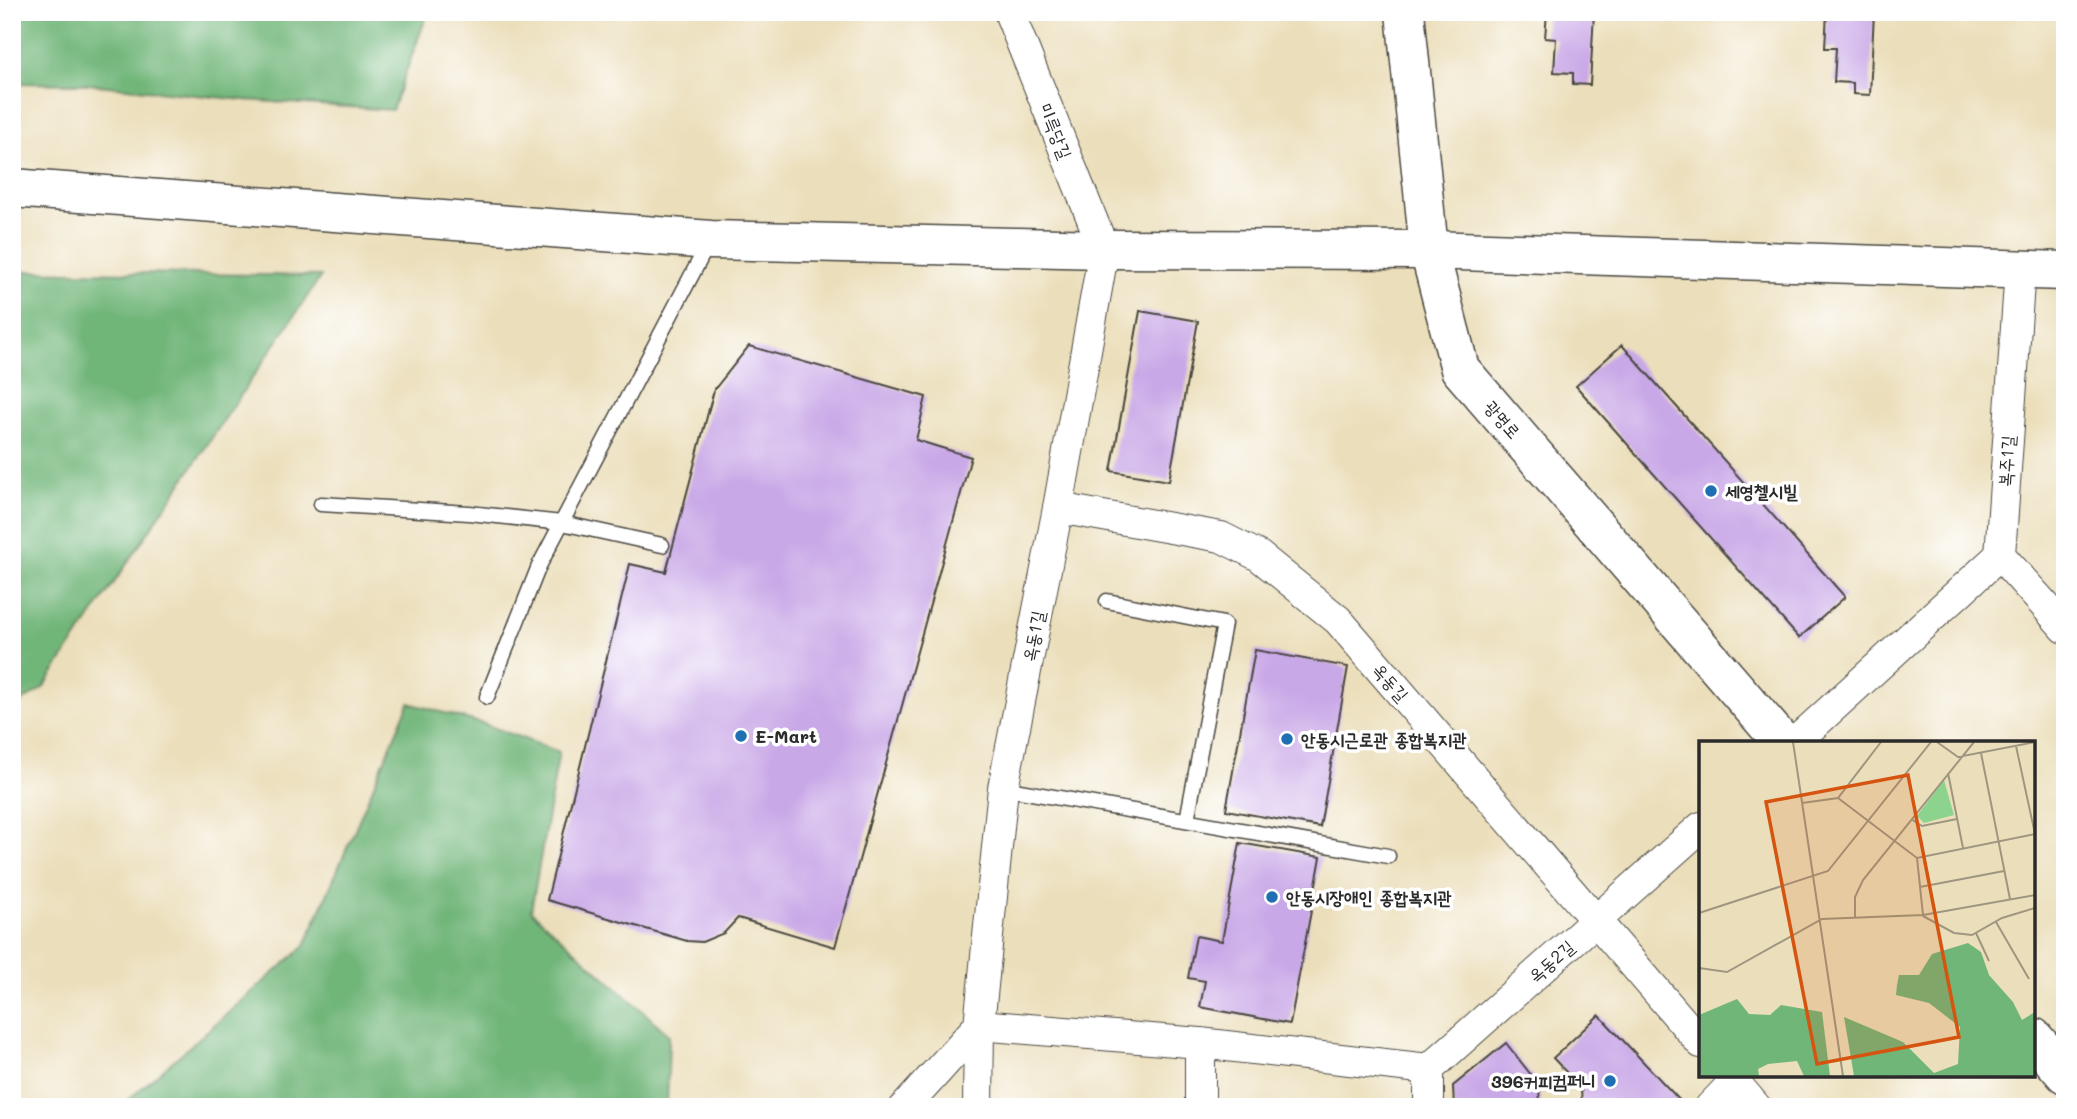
<svg xmlns="http://www.w3.org/2000/svg" width="2077" height="1119" font-family="Mali,'Poor Story',sans-serif">
<style>
.forest{fill:#71b679;stroke:#4e7052;stroke-width:2}
.building{fill:#c9a8e7}
.lines{fill:none;stroke-linecap:round;stroke-linejoin:round}
.lane-casing{stroke:#484640;stroke-width:17}
.street-casing{stroke:#484640;stroke-width:32}
.secondary-casing{stroke:#484640;stroke-width:41}
.lane{stroke:#fff;stroke-width:14}
.street{stroke:#fff;stroke-width:30}
.secondary{stroke:#fff;stroke-width:38}
.poi-dot{fill:#1f6fb2;stroke:#fff;stroke-width:2.5}
.labels{text-anchor:middle;dominant-baseline:central;stroke-width:7;stroke-linejoin:round;paint-order:stroke}
.street-label{font-size:18px;fill:#2b2b2b;stroke:#fff}
.poi-label{font-size:18px;font-weight:bold;fill:#2b2b2b;stroke:#fff;text-anchor:start}
.inset-road{fill:none;stroke:#9e9681;stroke-width:2}
.view{fill:#d5540f;fill-opacity:0.15;stroke:#d5540f;stroke-width:3.5}
.inset-edge{fill:none;stroke:#2b2b2b;stroke-width:3.5}
</style>
<rect width="100%" height="100%" fill="#fff"/>
<filter id="ink" filterUnits="userSpaceOnUse"><feTurbulence type="fractalNoise" baseFrequency=".0143" numOctaves="2"/><feDisplacementMap in="SourceGraphic" scale="14" xChannelSelector="R" yChannelSelector="G"/><feConvolveMatrix kernelMatrix="1 2 1 2 8 2 1 2 1" color-interpolation-filters="sRGB"/></filter>
<filter id="wash" filterUnits="userSpaceOnUse"><feTurbulence type="fractalNoise" baseFrequency=".00686" numOctaves="4" result="noise"/><feDisplacementMap in="SourceGraphic" scale="28" xChannelSelector="R" yChannelSelector="G"/><feGaussianBlur stdDeviation="1.57" result="paint"/><feColorMatrix in="noise" values="0 0 0 0 0 0 0 0 0 0 0 0 0 0 0 0 0 1.4 0 .05"/><feComposite in="paint" operator="in"/></filter>
<g filter="url(#wash)">
<rect width="100%" height="100%" fill="#ebdeba"/>
<!-- forest -->
<g class="forest">
<polygon points="12,12 428,12 392,110 244,100 88,84 12,83"/>
<polygon points="12,271 321,276 43,688 12,708"/>
<polygon points="409,703 484,724 559,752 531,911 669,1035 667,1107 120,1107 305,946"/>
</g>
<g id="blocks">
<!-- building -->
<g class="building">
<polygon points="1547,12 1594,12 1590,85 1573,84 1573,73 1554,72 1556,39 1545,38"/>
<polygon points="1827,12 1874,12 1870,95 1853,94 1853,83 1834,82 1836,48 1825,48"/>
<polygon points="1140,311 1198,321 1169,481 1111,471"/>
<polygon points="1622,345 1845,597 1799,638 1576,386"/>
<polygon points="749,346 926,397 916,440 971,457 835,947 738,918 724,933 702,942 687,941 547,900 630,564 666,572 714,390"/>
<polygon points="1255,650 1348,667 1320,827 1226,810"/>
<polygon points="1240,843 1321,857 1290,1024 1200,1007 1205,981 1188,978 1196,936 1222,941"/>
<polygon points="1599,1015 1686,1107 1582,1107 1581,1088 1553,1058"/>
<polygon points="1506,1043 1539,1085 1540,1107 1454,1107 1453,1086"/>
</g>
</g>
</g>
<g filter="url(#ink)">
<use href="#blocks" fill-opacity="0" stroke="#484640" stroke-width="2"/>
<g class="lines">
<defs>
<g id="lane">
<polyline points="321,504 469,513 562,523 662,545"/>
<polyline points="1107,601 1224,624 1187,820"/>
<polyline points="487,697 539,566 708,244"/>
<polyline points="1003,788 1388,856"/>
</g>
<g id="street">
<polyline points="2020,269 2000,555 2065,628"/>
<polyline points="1058,508 1221,537 1259,556 1338,620 1701,1043"/>
<polyline points="1794,743 2000,555"/>
<polyline points="979,1025 1200,1043 1429,1069"/>
<polyline points="1729,1075 1756,1107"/>
<polyline points="905,1107 979,1025"/>
<polyline points="978,1107 979,1025 1003,788 1058,508 1104,249 1009,12"/>
<polyline points="1200,1107 1200,1043"/>
<polyline points="1429,1107 1429,1069 1701,827"/>
<polyline points="1710,1107 1734,1082"/>
</g>
<g id="secondary">
<polyline points="1405,12 1429,250 1460,369 1783,743"/>
<polyline points="12,188 711,240 1104,249 1429,250 2065,271"/>
<polyline points="2033,1037 2065,1074"/>
</g>
</defs>
<!-- lane casing -->
<use href="#lane" class="lane-casing"/>
<!-- street casing -->
<use href="#street" class="street-casing"/>
<!-- secondary casing -->
<use href="#secondary" class="secondary-casing"/>
<!-- lane -->
<use href="#lane" class="lane"/>
<!-- street -->
<use href="#street" class="street"/>
<!-- secondary -->
<use href="#secondary" class="secondary"/>
</g>
</g>
<!-- markers -->
<g class="poi-dot">
<circle cx="1711" cy="491" r="7"/>
<circle cx="741" cy="736" r="7"/>
<circle cx="1287" cy="739" r="7"/>
<circle cx="1272" cy="897" r="7"/>
<circle cx="1610" cy="1081" r="7"/>
</g>
<g class="labels">
<!-- street labels -->
<g class="street-label">
<text transform="translate(1056 131) rotate(68)">미륵당길</text>
<text transform="translate(1503 419) rotate(49)">광명로</text>
<text transform="translate(2006 461) rotate(-86)">복주1길</text>
<text transform="translate(1033 636) rotate(-79)">옥동1길</text>
<text transform="translate(1391 682) rotate(49)">옥동길</text>
<text transform="translate(1551 961) rotate(-41)">옥동2길</text>
</g>
<!-- poi labels -->
<g class="poi-label">
<text x="1725" y="491">세영첼시빌</text>
<text x="755" y="736">E-Mart</text>
<text x="1301" y="739">안동시근로관 종합복지관</text>
<text x="1286" y="897">안동시장애인 종합복지관</text>
<text x="1596" y="1081" text-anchor="end">396커피컴퍼니</text>
</g>
</g>
<!-- overview -->
<g transform="translate(1699 741)">
<rect width="336" height="336" fill="#ebdeba"/>
<path d="M 245,39 L 255,74 L 225,82 L 218,75 Z" fill="#8cd48e"/>
<path d="M 269,202 L 282,211 L 290,234 L 314,261 L 323,279 L 336,271 L 336,335 L 155,335 L 145,276 L 204,301 L 235,332 L 259,323 L 261,286 L 230,262 L 197,254 L 198,244 L 200,234 L 220,234 L 233,213 ZM 38,258 L 50,273 L 71,274 L 82,264 L 123,271 L 131,335 L 105,335 L 98,320 L 69,323 L 59,328 L 60,335 L 0,335 L 0,274 Z" fill="#71b679"/>
<path class="inset-road" d="M 94,1 L 144,335M 238,1 L 259,16 L 336,1M 317,5 L 336,93M 282,12 L 311,158M 249,32 L 264,107M 139,57 L 218,117 L 336,93M 103,62 L 139,57 L 182,1M 212,78 L 223,85 L 258,78M 218,117 L 224,174M 221,146 L 305,130M 0,172 L 129,130 L 232,1M 224,175 L 255,192 L 273,194 L 303,177 L 336,167M 156,177 L 156,156 L 164,139 L 275,1M 297,181 L 330,238M 277,192 L 290,220M 0,227 L 28,231 L 123,178 L 224,174 L 336,154"/>
<path class="view" d="M 209,34 L 260,296 L 118,323 L 67,61 Z"/>
<rect width="336" height="336" class="inset-edge"/>
</g>
<!-- margin -->
<rect width="2077" height="1119" fill="none" stroke="#fff" stroke-width="42"/>
</svg>
